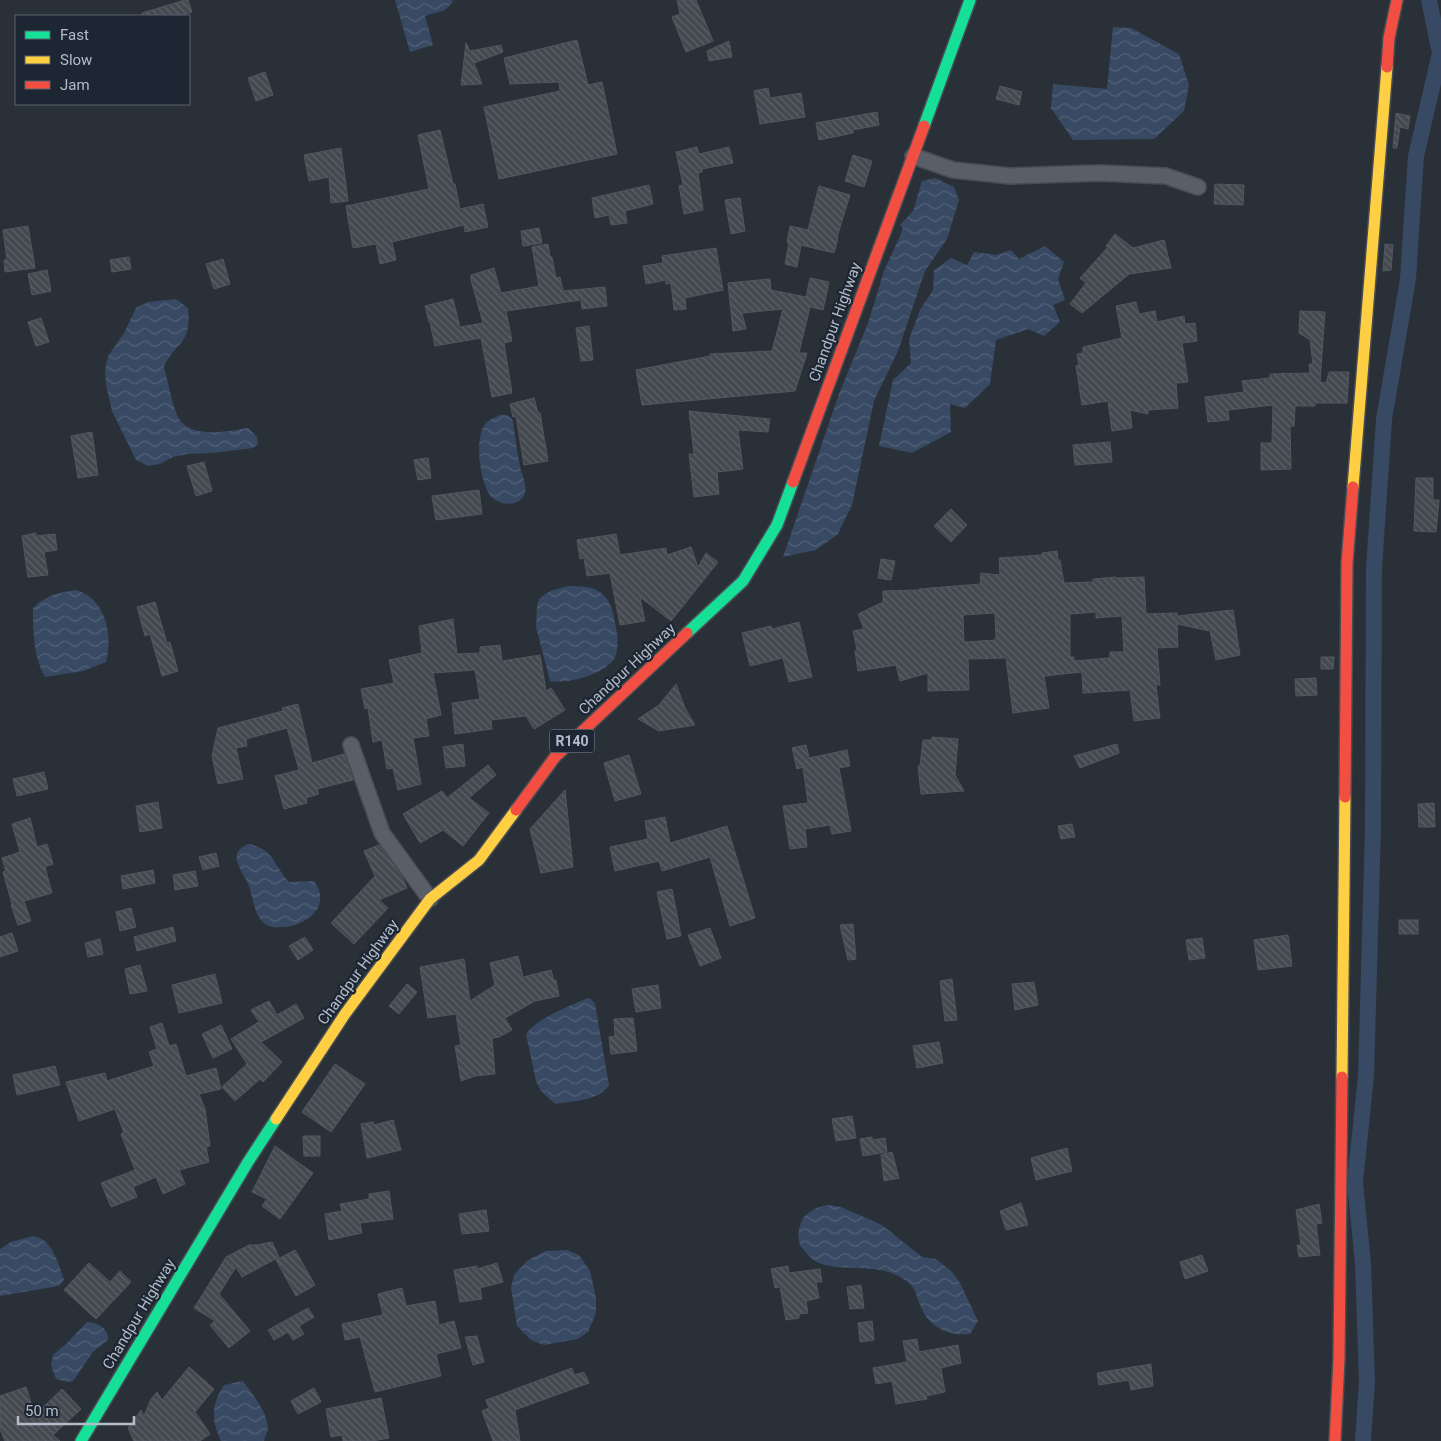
<svg xmlns="http://www.w3.org/2000/svg" width="1441" height="1441" font-family="Roboto,sans-serif">
<style>
.water{fill:url(#water-waves)}
.lines{fill:none;stroke-linecap:round;stroke-linejoin:round}
.canal{stroke:#384963;stroke-width:16}
.building{fill:url(#building-back-hatch);stroke:#52575f;fill-rule:evenodd}
.street-casing{stroke:#484c53;stroke-width:18}
.fast-casing{stroke:#484c53;stroke-width:14}
.slow-casing{stroke:#484c53;stroke-width:14}
.jam-casing{stroke:#484c53;stroke-width:14}
.street{stroke:#5a5e66;stroke-width:15}
.fast{stroke:#16e098;stroke-width:11}
.slow{stroke:#ffcf43;stroke-width:11}
.jam{stroke:#f24e42;stroke-width:11}
.labels{text-anchor:middle;dominant-baseline:central;stroke-width:4.5;stroke-linejoin:round;paint-order:stroke}
.shield{fill:#1d2633;stroke:#878f9c;stroke-width:1}
.shield-label{font-size:14px;font-weight:bold;fill:#b4bcc9}
.street-label{font-size:15px;fill:#b4bcc9;stroke:#1d2633}
</style>
<defs>
<pattern id="water-waves" width="16" height="10" patternUnits="userSpaceOnUse" patternTransform="scale(1.25)"><rect width="16" height="10" fill="#384963"/><path d="M0 5q4-4 8 0t8 0" fill="none" stroke="#526178"/></pattern>
<pattern id="building-back-hatch" width="6" height="6" patternUnits="userSpaceOnUse" patternTransform="scale(1.25)"><rect width="6" height="6" fill="#444950"/><path d="M-1 5l2 2M0 0l6 6M5-1l2 2" fill="none" stroke="#5d6168"/></pattern>
</defs>
<rect width="100%" height="100%" fill="#2a3038"/>
<!-- water -->
<g class="water">
<polygon points="395,0 452,0 453,2 445,10 425,16 433,45 410,52"/>
<polygon points="1113,27 1131,28 1179,54 1189,85 1184,111 1154,139 1073,140 1051,108 1053,84 1107,89"/>
<polygon points="935,178 954,187 959,200 947,239 925,271 898,351 874,401 852,505 838,534 816,550 783,557 839,394 868,323 884,271 903,229 900,225 913,211 922,181"/>
<polygon points="1045,246 1064,262 1058,279 1065,300 1053,305 1060,322 1044,336 1028,329 996,340 990,384 965,408 950,404 951,432 912,453 879,446 893,380 911,363 909,339 920,310 933,290 934,270 951,258 967,265 974,252 996,255 1011,250 1019,259"/>
<path d="M 176,299 L 188,308 C 192,346 176,340 164,367 C 168,381 172,404 178,417 C 190,440 228,431 248,428 L 257,437 L 258,444 L 253,448 L 212,453 L 187,454 L 173,457 L 160,464 L 148,466 L 136,460 L 112,411 L 106,385 L 105,370 L 108,356 L 124,333 L 136,308 L 148,302 Z"/>
<path d="M 500,415 C 506,414 510,416 513,421 C 515,436 517,452 520,467 C 522,475 527,485 525,493 C 520,508 498,506 490,495 C 480,482 473,435 487,422 C 490,419 496,417 500,415 Z"/>
<path d="M 568,586 C 603,585 611,596 616,628 C 618,637 619,651 614,659 C 603,675 568,684 550,681 L 536,627 L 537,606 L 539,599 L 545,594 L 553,590 Z"/>
<path d="M 76,590 C 106,599 113,635 106,662 L 83,671 L 45,677 C 33,656 33,631 33,608 C 46,595 58,593 76,590 Z"/>
<path d="M 248,844 C 273,848 274,866 289,882 L 314,881 C 332,905 308,925 284,927 C 281,927 276,928 272,927 C 254,923 254,900 249,886 C 243,871 225,854 248,844 Z"/>
<path d="M 588,998 L 591,999 L 595,1004 L 609,1085 C 599,1101 572,1101 555,1104 L 541,1091 L 536,1081 L 526,1034 C 537,1018 570,1006 588,998 Z"/>
<path d="M 828,1205 L 841,1207 L 882,1225 L 922,1257 L 936,1259 L 952,1272 L 960,1283 L 978,1321 L 970,1334 C 949,1336 929,1328 921,1307 C 918,1301 916,1291 912,1286 C 908,1282 901,1277 896,1275 C 872,1263 841,1273 817,1262 C 812,1260 807,1253 803,1249 C 796,1242 798,1229 802,1220 C 806,1212 819,1206 828,1205 Z"/>
<path d="M 33,1236 C 53,1239 58,1263 64,1280 L 60,1285 L 53,1287 L 0,1296 L 0,1249 L 11,1242 Z"/>
<polygon points="567,1250 579,1255 590,1271 596,1298 596,1313 588,1332 578,1339 544,1345 531,1340 517,1326 511,1288 514,1275 528,1260 546,1251"/>
<path d="M 87,1322 C 98,1322 109,1329 108,1340 L 93,1352 L 73,1381 L 67,1382 L 56,1379 L 51,1365 L 53,1355 L 68,1342 Z"/>
<path d="M 243,1381 C 252,1394 268,1412 268,1429 C 267,1433 265,1437 264,1441 L 221,1441 C 211,1419 211,1405 224,1385 Z"/>
</g>
<g class="lines">
<!-- canal -->
<polyline class="canal" points="1363,1441 1367,1382 1363,1264 1355,1182 1366,1076 1373,828 1374,568 1384,419 1408,279 1416,156 1440,53 1429,0"/>
</g>
<!-- building -->
<g class="building">
<polygon points="185,0 188,0 192,12 179,16 142,16 142,13"/>
<polygon points="677,0 696,0 713,41 686,52 672,17 680,14"/>
<polygon points="577,40 588,85 602,82 617,154 499,179 484,107 560,91 559,82 510,84 504,58"/>
<polygon points="729,41 732,57 709,61 707,51"/>
<polygon points="466,43 470,51 501,45 503,52 474,63 482,84 461,85"/>
<polygon points="265,72 273,95 256,101 248,78"/>
<polygon points="1000,86 1022,92 1019,105 996,99"/>
<polygon points="768,88 770,98 801,93 805,117 760,124 754,91"/>
<polygon points="877,112 879,125 853,130 853,133 819,140 816,123"/>
<polygon points="1396,113 1410,116 1408,129 1400,127 1397,148 1393,148"/>
<polygon points="440,130 453,184 455,184 460,209 483,204 488,227 465,232 464,225 392,242 396,260 380,264 376,244 353,248 346,206 429,189 418,135"/>
<polygon points="697,147 699,154 729,147 733,163 702,169 702,172 698,173 703,210 684,214 679,186 683,185 676,152"/>
<polygon points="341,148 348,201 331,203 329,177 309,181 304,155"/>
<polygon points="853,155 872,161 864,187 845,181"/>
<polygon points="1215,184 1244,185 1243,205 1214,204"/>
<polygon points="649,185 653,204 625,211 627,223 611,225 609,215 595,218 592,198"/>
<polygon points="819,186 850,195 837,237 838,238 834,253 801,245 797,267 785,264 789,243 787,242 790,226 808,230"/>
<polygon points="740,198 745,231 731,234 725,200"/>
<polygon points="28,226 35,268 5,272 4,260 7,260 3,230"/>
<polygon points="539,228 542,243 523,246 521,231"/>
<polygon points="1115,234 1133,248 1164,240 1171,268 1129,274 1082,313 1070,304 1086,283 1080,278 1108,247 1106,246"/>
<polygon points="548,244 550,257 552,257 556,278 560,277 563,291 605,287 607,306 582,309 581,300 506,311 512,341 504,343 512,393 492,397 481,338 435,346 430,322 429,322 425,306 453,299 460,327 483,323 471,280 471,275 494,268 501,293 539,286 532,247"/>
<polygon points="1385,244 1393,245 1391,270 1383,271"/>
<polygon points="716,248 723,290 685,298 686,309 674,310 671,283 666,284 666,280 646,284 643,266 663,263 662,256"/>
<polygon points="129,257 131,269 112,272 110,260"/>
<polygon points="223,259 230,284 214,289 206,264"/>
<polygon points="47,270 51,291 32,295 28,274"/>
<polygon points="810,278 829,282 823,310 810,307 799,353 807,353 795,391 642,405 636,370 710,356 710,354 772,351 783,309 742,313 746,329 733,331 728,283 770,279 771,290 806,297"/>
<polygon points="1136,302 1139,314 1155,311 1157,322 1184,316 1185,324 1195,323 1197,341 1182,343 1188,382 1176,383 1178,408 1148,410 1148,414 1130,410 1132,428 1112,431 1108,401 1082,405 1076,366 1079,365 1077,354 1083,353 1083,347 1122,338 1116,306"/>
<polygon points="1300,311 1325,312 1320,382 1326,383 1329,372 1349,372 1347,403 1315,403 1315,406 1295,406 1294,426 1290,426 1291,469 1261,470 1261,443 1272,443 1273,405 1228,410 1229,420 1208,422 1205,397 1244,392 1242,381 1270,378 1270,374 1310,373 1309,364 1313,364 1310,340 1299,333"/>
<polygon points="41,318 49,342 36,346 28,322"/>
<polygon points="589,326 593,360 581,361 576,328"/>
<polygon points="534,398 538,413 540,413 548,461 524,465 516,416 513,417 510,404"/>
<polygon points="689,411 770,419 768,432 738,430 743,469 717,472 719,494 694,497 689,454 694,454"/>
<polygon points="92,432 98,475 78,478 71,436"/>
<polygon points="1110,442 1112,462 1075,465 1073,445"/>
<polygon points="428,458 431,478 418,480 414,460"/>
<polygon points="204,462 212,491 196,496 187,466"/>
<polygon points="1416,478 1433,478 1433,500 1439,500 1436,532 1414,531"/>
<polygon points="479,490 482,514 436,520 432,496"/>
<polygon points="951,509 967,525 951,542 934,526"/>
<polygon points="36,533 36,536 55,534 57,550 44,552 48,575 28,577 22,536"/>
<polygon points="616,534 620,555 666,548 667,555 691,547 698,567 706,553 718,562 671,621 640,597 645,621 620,625 610,573 587,576 584,558 580,559 577,540"/>
<path d="M 1057,551 L 1058,560 L 1060,560 L 1064,583 L 1093,582 L 1093,579 L 1116,577 L 1116,578 L 1144,577 L 1146,614 L 1177,613 L 1177,616 L 1233,610 L 1240,655 L 1216,660 L 1210,631 L 1177,624 L 1178,647 L 1157,648 L 1160,685 L 1156,685 L 1160,718 L 1134,721 L 1130,690 L 1083,693 L 1082,672 L 1044,676 L 1049,708 L 1013,713 L 1006,658 L 968,659 L 969,690 L 928,691 L 928,673 L 900,681 L 896,665 L 858,671 L 855,651 L 857,650 L 853,631 L 864,629 L 858,614 L 883,602 L 883,591 L 919,590 L 919,589 L 980,584 L 981,573 L 1000,575 L 999,558 L 1042,555 L 1042,553 ZM 1096,612 L 1096,618 L 1122,616 L 1124,652 L 1110,652 L 1110,658 L 1074,661 L 1074,657 L 1070,657 L 1070,614 ZM 995,613 L 996,640 L 964,642 L 963,615 Z"/>
<polygon points="881,559 895,561 891,580 878,578"/>
<polygon points="155,602 167,643 170,642 178,671 162,676 150,634 145,636 137,607"/>
<polygon points="453,619 457,654 480,653 480,647 500,645 502,661 540,655 546,691 551,688 565,710 534,729 526,716 491,720 492,729 455,734 452,703 480,699 475,670 433,673 441,715 426,719 429,736 413,738 421,784 398,790 393,768 387,769 382,740 373,742 368,708 365,709 361,689 394,683 389,660 422,653 419,626"/>
<polygon points="799,622 812,677 789,682 783,658 750,666 742,633 771,626 772,629"/>
<polygon points="1321,657 1334,657 1333,669 1321,669"/>
<polygon points="1316,678 1317,695 1296,696 1295,679"/>
<polygon points="676,684 685,708 695,725 659,731 638,719 659,705"/>
<polygon points="298,704 312,763 344,754 353,780 317,789 319,794 306,798 307,803 284,809 275,776 299,770 287,728 246,739 247,746 236,748 243,779 218,784 212,756 218,728 283,711 282,708"/>
<polygon points="932,737 958,739 955,775 964,791 921,794 918,766 920,766 923,740 932,740"/>
<polygon points="463,744 465,766 446,768 443,747"/>
<polygon points="1117,744 1119,753 1080,768 1074,756"/>
<polygon points="806,745 809,758 847,750 850,766 839,768 851,831 832,834 830,825 805,829 807,847 790,849 783,806 808,803 803,767 797,769 792,748"/>
<polygon points="629,755 641,794 615,801 604,763"/>
<polygon points="488,765 496,775 469,798 489,813 463,846 443,830 420,843 403,814 442,791 447,798"/>
<polygon points="44,772 48,789 17,796 13,779"/>
<polygon points="565,790 573,867 541,873 530,829"/>
<polygon points="158,802 162,828 140,832 136,806"/>
<polygon points="1434,803 1435,827 1419,827 1418,804"/>
<polygon points="665,817 670,843 727,826 755,918 730,926 710,857 662,871 659,861 615,871 610,847 648,839 645,821"/>
<polygon points="30,818 37,847 47,844 53,864 45,867 52,893 24,901 31,921 18,925 11,905 12,904 3,872 6,871 2,858 20,852 12,824"/>
<polygon points="1072,824 1075,837 1061,839 1058,826"/>
<polygon points="379,845 401,875 407,888 379,900 388,908 354,944 331,923 375,876 364,851"/>
<polygon points="216,853 219,866 203,870 199,857"/>
<polygon points="153,870 155,883 123,889 121,876"/>
<polygon points="195,871 198,886 175,890 173,875"/>
<polygon points="672,889 681,936 667,939 657,892"/>
<polygon points="131,908 136,927 120,931 116,912"/>
<rect x="1399" y="920" width="19" height="14"/>
<polygon points="853,924 856,959 848,960 840,925"/>
<polygon points="173,927 176,941 137,951 134,937"/>
<polygon points="710,928 721,958 700,966 688,935"/>
<polygon points="12,933 18,951 0,957 0,937"/>
<polygon points="1288,935 1292,966 1258,970 1254,940"/>
<polygon points="305,937 313,950 298,960 289,946"/>
<polygon points="1202,938 1205,958 1189,960 1186,940"/>
<polygon points="100,939 103,954 88,957 85,943"/>
<polygon points="518,956 523,977 551,970 554,981 556,980 559,996 535,1001 505,1018 512,1030 499,1037 492,1038 495,1074 475,1076 461,1081 455,1046 461,1045 456,1014 428,1018 420,967 464,959 470,1001 495,985 490,963"/>
<polygon points="140,965 147,991 130,994 125,969"/>
<polygon points="215,974 222,1003 179,1013 172,985"/>
<polygon points="952,979 957,1020 945,1021 940,981"/>
<polygon points="1034,982 1038,1005 1015,1010 1012,984"/>
<polygon points="407,984 417,992 399,1014 389,1006"/>
<polygon points="658,985 661,1008 636,1012 632,989"/>
<polygon points="269,1001 277,1015 296,1004 304,1018 261,1042 282,1062 263,1082 260,1079 235,1101 222,1087 247,1064 231,1039 259,1022 251,1010"/>
<polygon points="633,1018 637,1051 611,1054 609,1037 615,1036 614,1019"/>
<polygon points="162,1023 169,1046 176,1044 186,1076 216,1068 221,1089 199,1094 205,1109 210,1146 206,1147 209,1162 179,1170 185,1184 163,1194 156,1177 133,1187 137,1197 111,1207 101,1183 135,1170 121,1134 124,1133 115,1109 79,1121 66,1082 105,1073 107,1081 154,1066 149,1052 157,1049 150,1027"/>
<polygon points="221,1025 232,1049 213,1058 202,1034"/>
<polygon points="939,1042 943,1063 917,1068 913,1046"/>
<polygon points="335,1064 365,1084 331,1132 302,1112"/>
<polygon points="55,1066 60,1085 17,1095 13,1075"/>
<polygon points="852,1116 856,1138 836,1141 832,1119"/>
<polygon points="393,1120 401,1150 367,1158 361,1124 373,1122 374,1125"/>
<polygon points="303,1136 320,1136 320,1156 304,1156"/>
<polygon points="872,1137 872,1140 885,1138 887,1152 863,1156 860,1139"/>
<polygon points="275,1146 313,1173 280,1219 262,1206 267,1199 252,1192"/>
<polygon points="1067,1148 1072,1171 1036,1180 1031,1158"/>
<polygon points="892,1152 899,1178 884,1181 881,1155"/>
<polygon points="389,1191 393,1219 360,1223 362,1233 329,1240 325,1214 342,1211 340,1204 369,1199 369,1194"/>
<polygon points="1021,1203 1028,1225 1006,1230 1000,1211"/>
<polygon points="1319,1204 1322,1223 1316,1224 1320,1255 1299,1257 1297,1245 1301,1245 1296,1210"/>
<polygon points="486,1210 489,1231 462,1234 459,1214"/>
<polygon points="272,1242 279,1257 242,1277 236,1267 219,1294 250,1331 229,1348 210,1325 215,1321 194,1308 226,1257 251,1244 250,1245 257,1245"/>
<polygon points="295,1250 315,1285 296,1296 276,1260"/>
<polygon points="1202,1255 1208,1271 1185,1279 1180,1262"/>
<polygon points="89,1263 110,1282 120,1271 131,1282 96,1319 64,1290"/>
<polygon points="497,1263 503,1282 480,1288 482,1299 460,1302 454,1270 477,1266 477,1269"/>
<polygon points="788,1266 789,1273 820,1269 822,1282 816,1282 819,1298 806,1301 808,1313 799,1314 799,1318 786,1320 780,1287 775,1288 771,1269"/>
<polygon points="861,1285 864,1308 850,1309 847,1287"/>
<polygon points="402,1288 406,1306 435,1301 439,1325 454,1321 461,1348 436,1354 441,1376 375,1392 360,1337 345,1340 342,1324 383,1315 378,1294"/>
<polygon points="308,1308 314,1317 299,1326 304,1334 293,1340 288,1332 274,1340 268,1330"/>
<polygon points="872,1321 874,1340 860,1342 858,1323"/>
<polygon points="477,1336 484,1362 473,1365 465,1337"/>
<polygon points="917,1339 919,1352 958,1345 961,1363 941,1368 945,1392 926,1396 927,1399 896,1404 892,1381 876,1384 873,1368 907,1362 903,1341"/>
<polygon points="1151,1364 1153,1386 1131,1390 1129,1380 1099,1385 1097,1373"/>
<polygon points="189,1367 214,1389 195,1412 210,1434 200,1441 134,1441 128,1428 141,1410 144,1416 151,1399 157,1392 162,1400"/>
<polygon points="572,1368 574,1375 584,1372 589,1383 515,1410 520,1441 493,1441 482,1411 489,1408 486,1400"/>
<polygon points="26,1387 35,1415 62,1389 81,1409 53,1435 60,1441 5,1441 0,1429 0,1396"/>
<polygon points="314,1388 321,1402 298,1414 291,1401"/>
<polygon points="381,1398 389,1438 372,1441 343,1441 342,1435 331,1437 326,1409"/>
</g>
<g class="lines">
<defs>
<g id="street">
<polyline points="913,156 953,170 1010,176 1100,173 1166,176 1198,187"/>
<polyline points="351,745 382,833 430,899"/>
</g>
<g id="fast">
<polyline points="924,126 970,0"/>
<polyline points="687,633 743,581 777,525 793,482"/>
<polyline points="81,1441 248,1162 276,1119"/>
</g>
<g id="slow">
<polyline points="1353,487 1387,67"/>
<polyline points="1342,1077 1345,797"/>
<polyline points="276,1119 345,1014 430,899 479,860 516,810"/>
</g>
<g id="jam">
<polyline points="1387,67 1389,38 1397,0"/>
<polyline points="793,482 924,126"/>
<polyline points="1345,797 1347,563 1353,487"/>
<polyline points="516,810 555,757 687,633"/>
<polyline points="1335,1441 1339,1359 1342,1077"/>
</g>
</defs>
<!-- street casing -->
<use href="#street" class="street-casing"/>
<!-- fast casing -->
<use href="#fast" class="fast-casing"/>
<!-- slow casing -->
<use href="#slow" class="slow-casing"/>
<!-- jam casing -->
<use href="#jam" class="jam-casing"/>
<!-- street -->
<use href="#street" class="street"/>
<!-- fast -->
<use href="#fast" class="fast"/>
<!-- slow -->
<use href="#slow" class="slow"/>
<!-- jam -->
<use href="#jam" class="jam"/>
</g>
<g class="labels">
<!-- shield labels -->
<rect class="shield" x="549.5" y="729.5" width="45" height="23" rx="4"/>
<g class="shield-label">
<text x="572" y="741">R140</text>
</g>
<!-- street labels -->
<g class="street-label">
<text transform="translate(835 322) rotate(-70)">Chandpur Highway</text>
<text transform="translate(627 669) rotate(-43)">Chandpur Highway</text>
<text transform="translate(358 972) rotate(-54)">Chandpur Highway</text>
<text transform="translate(139 1314) rotate(-59)">Chandpur Highway</text>
</g>
</g>
<!-- legend -->
<rect x="15" y="15" width="175" height="90" fill="#1d2633" stroke="#59626f"/>
<rect x="25" y="31" width="25" height="8" fill="#16e098" stroke="#59626f"/>
<text x="60" y="40" font-size="15" fill="#b4bcc9">Fast</text>
<rect x="25" y="56" width="25" height="8" fill="#ffcf43" stroke="#59626f"/>
<text x="60" y="65" font-size="15" fill="#b4bcc9">Slow</text>
<rect x="25" y="81" width="25" height="8" fill="#f24e42" stroke="#59626f"/>
<text x="60" y="90" font-size="15" fill="#b4bcc9">Jam</text>
<!-- scale -->
<path d="M18 1416v8h116v-8" fill="none" stroke="#b4bcc9" stroke-width="2.5"/>
<text x="25" y="1416" font-size="15" fill="#b4bcc9" stroke="#1d2633" stroke-width="4" paint-order="stroke">50 m</text>
</svg>
